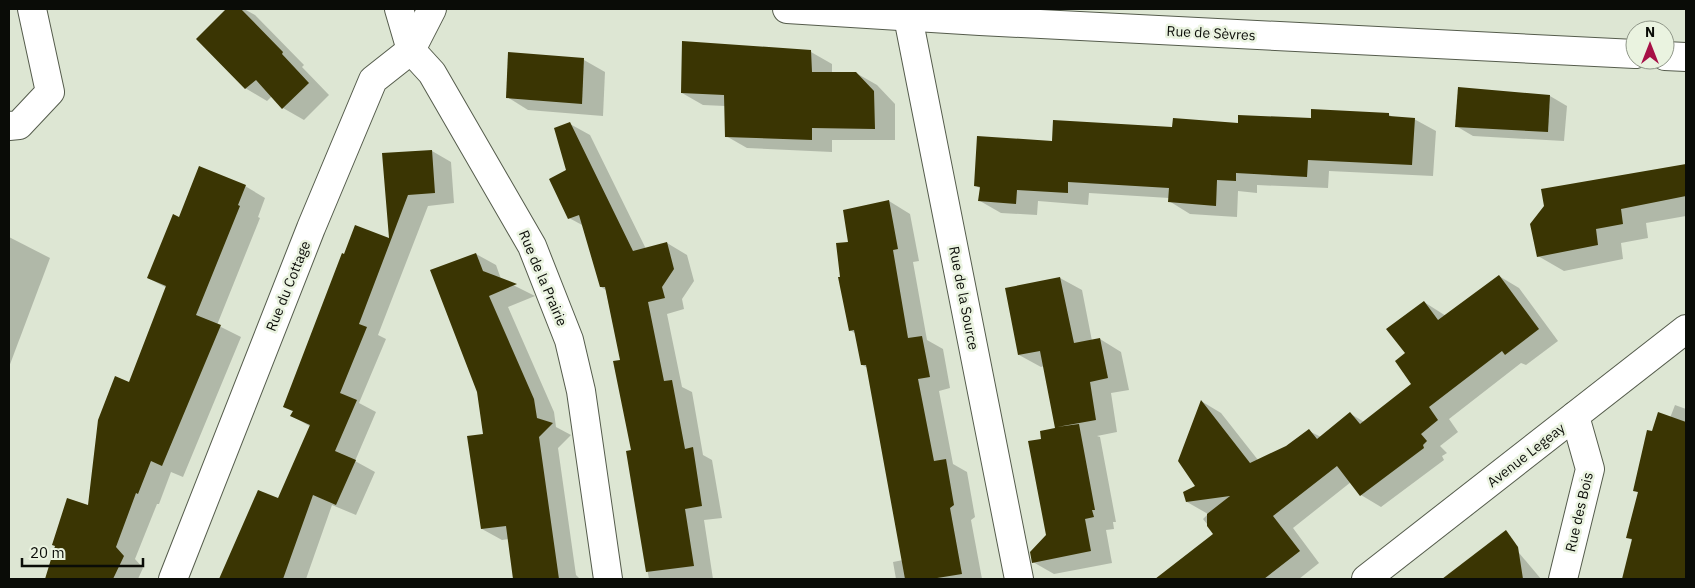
<svg xmlns="http://www.w3.org/2000/svg" width="1695" height="588" font-family="'IBM Plex Sans',sans-serif">
<style>
.shadow{fill:#0003}
.building{fill:#3a3503}
.lines{fill:none;stroke-linecap:round;stroke-linejoin:round}
.minor-casing{stroke:#555c4c;stroke-width:30}
.major-casing{stroke:#555c4c;stroke-width:30}
.minor{stroke:#fff;stroke-width:28}
.major{stroke:#fff;stroke-width:28}
.labels{text-anchor:middle;dominant-baseline:central;stroke-width:5;stroke-linejoin:round;paint-order:stroke}
.street-label{font-size:14px;fill:#0a0c07;stroke:#eaf3e0}
</style>
<rect width="100%" height="100%" fill="#dde6d3"/>
<!-- shadow -->
<g class="shadow">
<polygon points="228,9 244,9 255,15 304,65 302,67 329,95 304,120 283,108 272,96 267,101 245,88 198,39"/>
<polygon points="811,52 832,64 832,73 856,73 877,85 895,104 895,140 832,140 832,152 747,148 726,136 725,106 703,105 682,93"/>
<polygon points="509,54 584,60 605,72 603,116 528,110 507,97"/>
<polygon points="1550,96 1567,106 1564,141 1473,136 1456,126"/>
<polygon points="1388,114 1394,118 1414,119 1436,131 1433,176 1329,171 1328,188 1257,185 1257,193 1238,191 1237,217 1190,214 1169,201 1169,198 1089,193 1088,205 1038,201 1037,215 1001,213 980,201 981,189 975,185 1053,143 1174,129"/>
<polygon points="570,124 590,135 646,249 667,243 687,255 694,281 682,299 684,309 667,314 682,387 692,392 703,455 712,460 722,518 704,520 713,579 649,579 632,486 633,451 621,361 606,290 601,287 584,226 569,218 568,171"/>
<polygon points="432,151 451,162 454,203 428,206 378,335 386,339 359,403 376,412 355,461 375,472 356,515 332,505 306,579 222,579 223,573 279,500 311,427 292,416 294,412 284,407 390,239 383,154"/>
<polygon points="1686,165 1686,216 1646,223 1648,238 1621,243 1623,259 1564,271 1538,256 1545,206 1542,190"/>
<polygon points="245,186 265,198 258,217 260,218 217,325 241,337 183,477 171,472 159,504 157,504 135,559 143,568 138,579 46,579 57,546 89,507 130,383 167,288 148,278 180,218"/>
<polygon points="889,201 910,214 919,261 913,262 927,340 943,349 950,388 939,391 953,464 967,472 975,517 971,520 982,579 896,579 893,562 903,560 868,368 862,365 856,334 850,330 850,243"/>
<polygon points="9,237 50,258 9,367"/>
<polygon points="476,254 496,265 501,279 535,296 508,307 554,412 556,427 571,435 558,448 576,575 580,579 514,579 509,539 502,540 482,529 485,435"/>
<polygon points="1499,276 1519,288 1558,341 1526,365 1521,363 1449,419 1458,432 1440,446 1447,453 1442,456 1444,460 1381,507 1361,495 1351,482 1293,528 1319,563 1299,579 1157,579 1215,534 1203,519 1208,514 1187,502 1197,487 1201,401 1221,413 1258,460 1287,447 1309,431 1321,437 1351,414 1364,422 1413,384 1406,354 1424,302 1446,316"/>
<polygon points="1060,278 1082,290 1092,341 1100,339 1121,352 1129,390 1111,393 1117,432 1097,436 1100,437 1116,522 1113,522 1114,529 1106,530 1112,563 1054,574 1033,562 1047,535 1043,440 1056,429 1044,366 1041,367 1019,355"/>
<polygon points="1675,405 1686,409 1686,579 1624,579 1633,541 1627,537 1639,493 1634,490 1652,433 1670,418"/>
<polygon points="1498,538 1514,547 1541,579 1444,579"/>
</g>
<!-- building -->
<g class="building">
<polygon points="226,9 241,9 283,52 282,54 309,83 282,109 256,80 245,89 196,39"/>
<polygon points="682,41 811,50 812,72 856,72 874,91 875,129 812,128 812,140 725,137 724,95 681,93"/>
<polygon points="508,52 584,58 582,104 506,98"/>
<polygon points="1458,87 1550,95 1548,132 1455,127"/>
<polygon points="1311,109 1389,113 1389,116 1415,118 1412,165 1308,160 1307,177 1236,173 1236,181 1217,180 1216,206 1168,202 1169,188 1068,182 1068,193 1017,190 1016,204 978,201 980,187 974,186 977,136 1052,141 1053,120 1172,127 1173,118 1238,123 1238,115 1311,118"/>
<polygon points="570,122 633,251 667,242 674,269 662,287 665,298 648,302 664,381 672,380 685,449 693,447 702,506 685,509 694,566 646,572 626,451 631,450 613,361 620,360 605,287 600,287 579,215 568,219 549,179 566,170 554,128"/>
<polygon points="432,150 435,193 408,195 359,324 367,327 340,393 357,400 335,451 356,460 336,505 313,495 283,579 219,579 258,490 278,498 310,425 290,416 293,411 283,407 342,253 344,254 355,225 389,238 382,153"/>
<polygon points="1686,164 1686,196 1621,209 1623,224 1596,229 1598,245 1537,257 1530,224 1544,206 1541,189"/>
<polygon points="199,166 246,185 238,205 240,206 196,315 221,325 162,466 151,461 138,494 136,493 116,547 124,556 113,579 45,579 55,546 52,545 67,498 88,505 98,420 115,376 129,382 166,286 147,278 173,214 179,217"/>
<polygon points="889,200 898,249 893,250 908,338 922,336 930,377 918,379 934,461 946,459 954,505 950,508 962,574 931,579 905,579 866,365 861,365 854,330 849,331 838,277 840,277 836,243 848,242 843,210"/>
<polygon points="476,253 483,271 517,284 489,296 534,399 537,418 553,423 539,437 559,579 513,579 506,526 481,529 467,436 483,434 477,392 430,270"/>
<polygon points="1499,275 1539,329 1505,355 1502,351 1429,407 1438,420 1421,434 1427,441 1423,445 1424,448 1360,496 1337,466 1273,516 1300,551 1264,579 1155,579 1213,534 1207,526 1207,514 1230,496 1186,502 1183,492 1195,486 1178,461 1201,400 1250,463 1286,446 1309,429 1317,439 1350,412 1360,424 1411,384 1395,361 1405,353 1386,329 1424,301 1438,320"/>
<polygon points="1060,277 1074,343 1100,338 1108,378 1090,382 1096,420 1057,427 1079,424 1095,510 1092,510 1094,517 1085,519 1091,551 1032,563 1030,552 1046,535 1028,441 1041,439 1040,431 1055,428 1040,351 1018,355 1005,288"/>
<polygon points="1658,412 1686,422 1686,579 1622,579 1632,539 1626,538 1638,492 1633,491 1647,430 1652,431"/>
<polygon points="1506,530 1518,547 1523,579 1442,579"/>
</g>
<g class="lines">
<defs>
<g id="minor">
<polyline points="399,9 411,50 432,73 532,246 569,340 581,391 608,579"/>
<polyline points="908,17 1019,579"/>
<polyline points="9,126 19,125 50,92 32,9"/>
<polyline points="173,579 311,228 373,80 411,50 432,9"/>
<polyline points="1366,579 1686,329"/>
<polyline points="1563,579 1590,469 1575,416"/>
</g>
<g id="major">
<polyline points="787,9 980,21 1635,54"/>
<polyline points="1665,56 1686,57"/>
</g>
</defs>
<!-- minor casing -->
<use href="#minor" class="minor-casing"/>
<!-- major casing -->
<use href="#major" class="major-casing"/>
<!-- minor -->
<use href="#minor" class="minor"/>
<!-- major -->
<use href="#major" class="major"/>
</g>
<g class="labels">
<!-- street labels -->
<g class="street-label">
<text transform="translate(1211 33) rotate(3)">Rue de Sèvres</text>
<text transform="translate(543 278) rotate(67)">Rue de la Prairie</text>
<text transform="translate(288 286) rotate(-68)">Rue du Cottage</text>
<text transform="translate(964 298) rotate(79)">Rue de la Source</text>
<text transform="translate(1526 455) rotate(-38)">Avenue Legeay</text>
<text transform="translate(1579 512) rotate(-77)">Rue des Bois</text>
</g>
</g>
<!-- border -->
<rect width="1695" height="588" fill="none" stroke="#0a0c07" stroke-width="20"/>
<!-- north arrow -->
<g transform="translate(1650 45)"><circle r="24" fill="#eaf3e0" stroke="#909789"/>
<path d="M0-4L9 19L0 12L-9 19Z" fill="#a61046"/>
<text y="-8" font-size="14" font-weight="bold" text-anchor="middle" fill="#0a0c07">N</text>
</g>
<!-- scale -->
<path d="M22 558v8h121v-8" fill="none" stroke="#0a0c07" stroke-width="2.5"/>
<text x="30" y="558" font-size="15" fill="#0a0c07" stroke="#eaf3e0" stroke-width="4" paint-order="stroke">20 m</text>
</svg>
